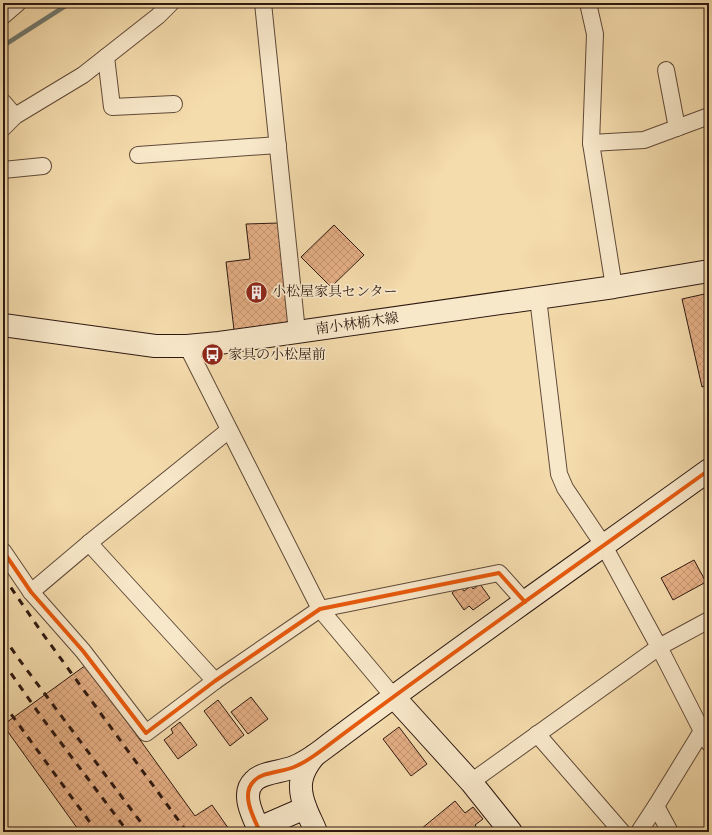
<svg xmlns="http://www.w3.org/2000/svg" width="712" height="835" font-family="'IM FELL DW Pica','Noto Serif JP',serif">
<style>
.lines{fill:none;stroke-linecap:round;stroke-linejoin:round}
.stream{stroke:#717a70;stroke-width:4.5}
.building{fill:url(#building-cross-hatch);stroke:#2e1911}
.street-casing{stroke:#604a38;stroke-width:18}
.secondary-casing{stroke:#2e1911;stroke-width:24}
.street{stroke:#f8e8ca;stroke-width:16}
.secondary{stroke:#f8e8ca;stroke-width:22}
.rail{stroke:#2e1911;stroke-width:3;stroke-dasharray:7 7;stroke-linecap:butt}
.cycleway-casing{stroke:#f8e8ca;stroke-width:6}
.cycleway{stroke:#e8590c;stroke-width:4}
.labels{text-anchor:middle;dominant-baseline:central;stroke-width:3.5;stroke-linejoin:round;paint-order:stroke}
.poi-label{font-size:14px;fill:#2e1911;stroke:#f8e8ca;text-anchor:start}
.street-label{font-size:14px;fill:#2e1911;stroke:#f8e8ca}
</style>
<defs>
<pattern id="building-cross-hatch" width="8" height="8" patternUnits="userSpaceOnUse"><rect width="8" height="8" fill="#e6b086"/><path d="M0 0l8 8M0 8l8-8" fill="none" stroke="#c69773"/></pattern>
</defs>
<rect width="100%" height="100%" fill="#f5dcad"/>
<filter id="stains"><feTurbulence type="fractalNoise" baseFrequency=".005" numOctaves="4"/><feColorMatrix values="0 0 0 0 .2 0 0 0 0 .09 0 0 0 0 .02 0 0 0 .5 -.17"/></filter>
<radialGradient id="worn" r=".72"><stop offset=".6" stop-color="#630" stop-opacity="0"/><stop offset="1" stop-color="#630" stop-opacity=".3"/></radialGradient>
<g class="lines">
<!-- stream -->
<polyline class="stream" points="3,50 6,44 70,3"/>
</g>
<!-- building -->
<g class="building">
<polygon points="279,223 288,322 234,330 226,262 250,259 246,224"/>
<polygon points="334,225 364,255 331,287 301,257"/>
<polygon points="709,293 709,385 702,387 682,299"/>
<polygon points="694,560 706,582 673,600 661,578"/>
<polygon points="480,584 490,598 473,610 469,606 464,610 452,593 460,586 464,591 471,586 473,589"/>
<polygon points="86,665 195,816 212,805 231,832 80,832 3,725"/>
<polygon points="251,697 268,719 248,734 231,712"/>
<polygon points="218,700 244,735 230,746 204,711"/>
<polygon points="180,722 197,745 178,759 164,740 173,733 171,729"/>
<polygon points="399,727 427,764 411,776 383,739"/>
<polygon points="455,801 465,813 473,807 483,819 475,825 480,832 423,832 421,829"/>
</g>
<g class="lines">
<defs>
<g id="street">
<polyline points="263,3 297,332"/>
<polyline points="588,3 595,34 591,143 614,287"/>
<polyline points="3,16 18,3"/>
<polyline points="106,57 112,107 174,104"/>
<polyline points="666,70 677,128"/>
<polyline points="3,102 15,116"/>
<polyline points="3,128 15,116 83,75 158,16 171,3"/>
<polyline points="591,143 644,140 709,116"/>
<polyline points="138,155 278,145"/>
<polyline points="3,170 43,166"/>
<polyline points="538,298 559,474 565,488 604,546 659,647 702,731 709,743"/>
<polyline points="187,346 320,609 393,696"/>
<polyline points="89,543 215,681"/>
<polyline points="3,551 31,592 83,651 146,733 215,681 320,609 499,573 525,602"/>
<polyline points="31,592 89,543 229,430"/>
<polyline points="537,734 622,832"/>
<polyline points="471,782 659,647 709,620"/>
<polyline points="656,806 670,832"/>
<polyline points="639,832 656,806 702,731"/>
</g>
<g id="secondary">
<polyline points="3,325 155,346 187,346 219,343 614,287 709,271"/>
<polyline points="393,696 471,782 511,832"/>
<path d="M 314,756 C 300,773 297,787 306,809 C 309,817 313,824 316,832"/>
<polyline points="259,828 305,808"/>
<path d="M 260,832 C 254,818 240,794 254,781 C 262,772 282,772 294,767 C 304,763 314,756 322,750 C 449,654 580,563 709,470"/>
</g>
</defs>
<!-- street casing -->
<use href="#street" class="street-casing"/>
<!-- secondary casing -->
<use href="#secondary" class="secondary-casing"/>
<!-- street -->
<use href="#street" class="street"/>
<!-- secondary -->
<use href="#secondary" class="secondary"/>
<!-- rail -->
<g class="rail">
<polyline points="3,576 40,630 187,832"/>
<polyline points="3,636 18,658 148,832"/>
<polyline points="3,662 40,715 128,832"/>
<polyline points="3,703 97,832"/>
</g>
<defs>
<g id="cycleway">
<polyline points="3,551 31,592 83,651 146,733 215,681 320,609 499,573 525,602"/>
<path d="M 260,832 C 254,818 240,794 254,781 C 262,772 282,772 294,767 C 304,763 314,756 322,750 C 449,654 580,563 709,470"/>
</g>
</defs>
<!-- cycleway casing -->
<use href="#cycleway" class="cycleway-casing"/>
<!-- cycleway -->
<use href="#cycleway" class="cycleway"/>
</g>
<!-- icons -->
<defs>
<symbol id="building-disc" viewBox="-11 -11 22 22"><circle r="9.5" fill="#8f2418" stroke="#f8e8ca"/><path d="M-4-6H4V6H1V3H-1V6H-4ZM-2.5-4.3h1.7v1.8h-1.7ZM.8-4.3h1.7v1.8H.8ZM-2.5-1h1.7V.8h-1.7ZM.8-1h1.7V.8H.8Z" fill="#fff"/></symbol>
<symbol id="bus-disc" viewBox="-11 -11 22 22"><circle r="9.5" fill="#8f2418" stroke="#f8e8ca"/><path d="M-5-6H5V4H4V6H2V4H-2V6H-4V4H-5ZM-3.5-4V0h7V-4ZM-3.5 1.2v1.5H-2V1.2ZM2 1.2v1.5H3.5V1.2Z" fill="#fff"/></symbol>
</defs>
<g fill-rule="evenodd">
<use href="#building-disc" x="244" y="280" width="25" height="25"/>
<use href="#bus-disc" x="200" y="342" width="25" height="25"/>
</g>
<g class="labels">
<!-- poi labels -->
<g class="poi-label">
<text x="272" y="292">小松屋家具センター</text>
<text x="228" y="355">家具の小松屋前</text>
</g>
<!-- street labels -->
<g class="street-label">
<text transform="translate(357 324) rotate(-8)">南小林栃木線</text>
</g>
</g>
<!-- margin -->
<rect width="712" height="835" fill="none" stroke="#f5dcad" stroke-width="16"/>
<rect x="4" y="4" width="704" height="827" fill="none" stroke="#2e1911" stroke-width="2"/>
<rect x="8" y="8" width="696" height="819" fill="none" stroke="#2e1911"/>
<rect width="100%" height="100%" filter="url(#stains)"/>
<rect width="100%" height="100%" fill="url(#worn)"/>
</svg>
